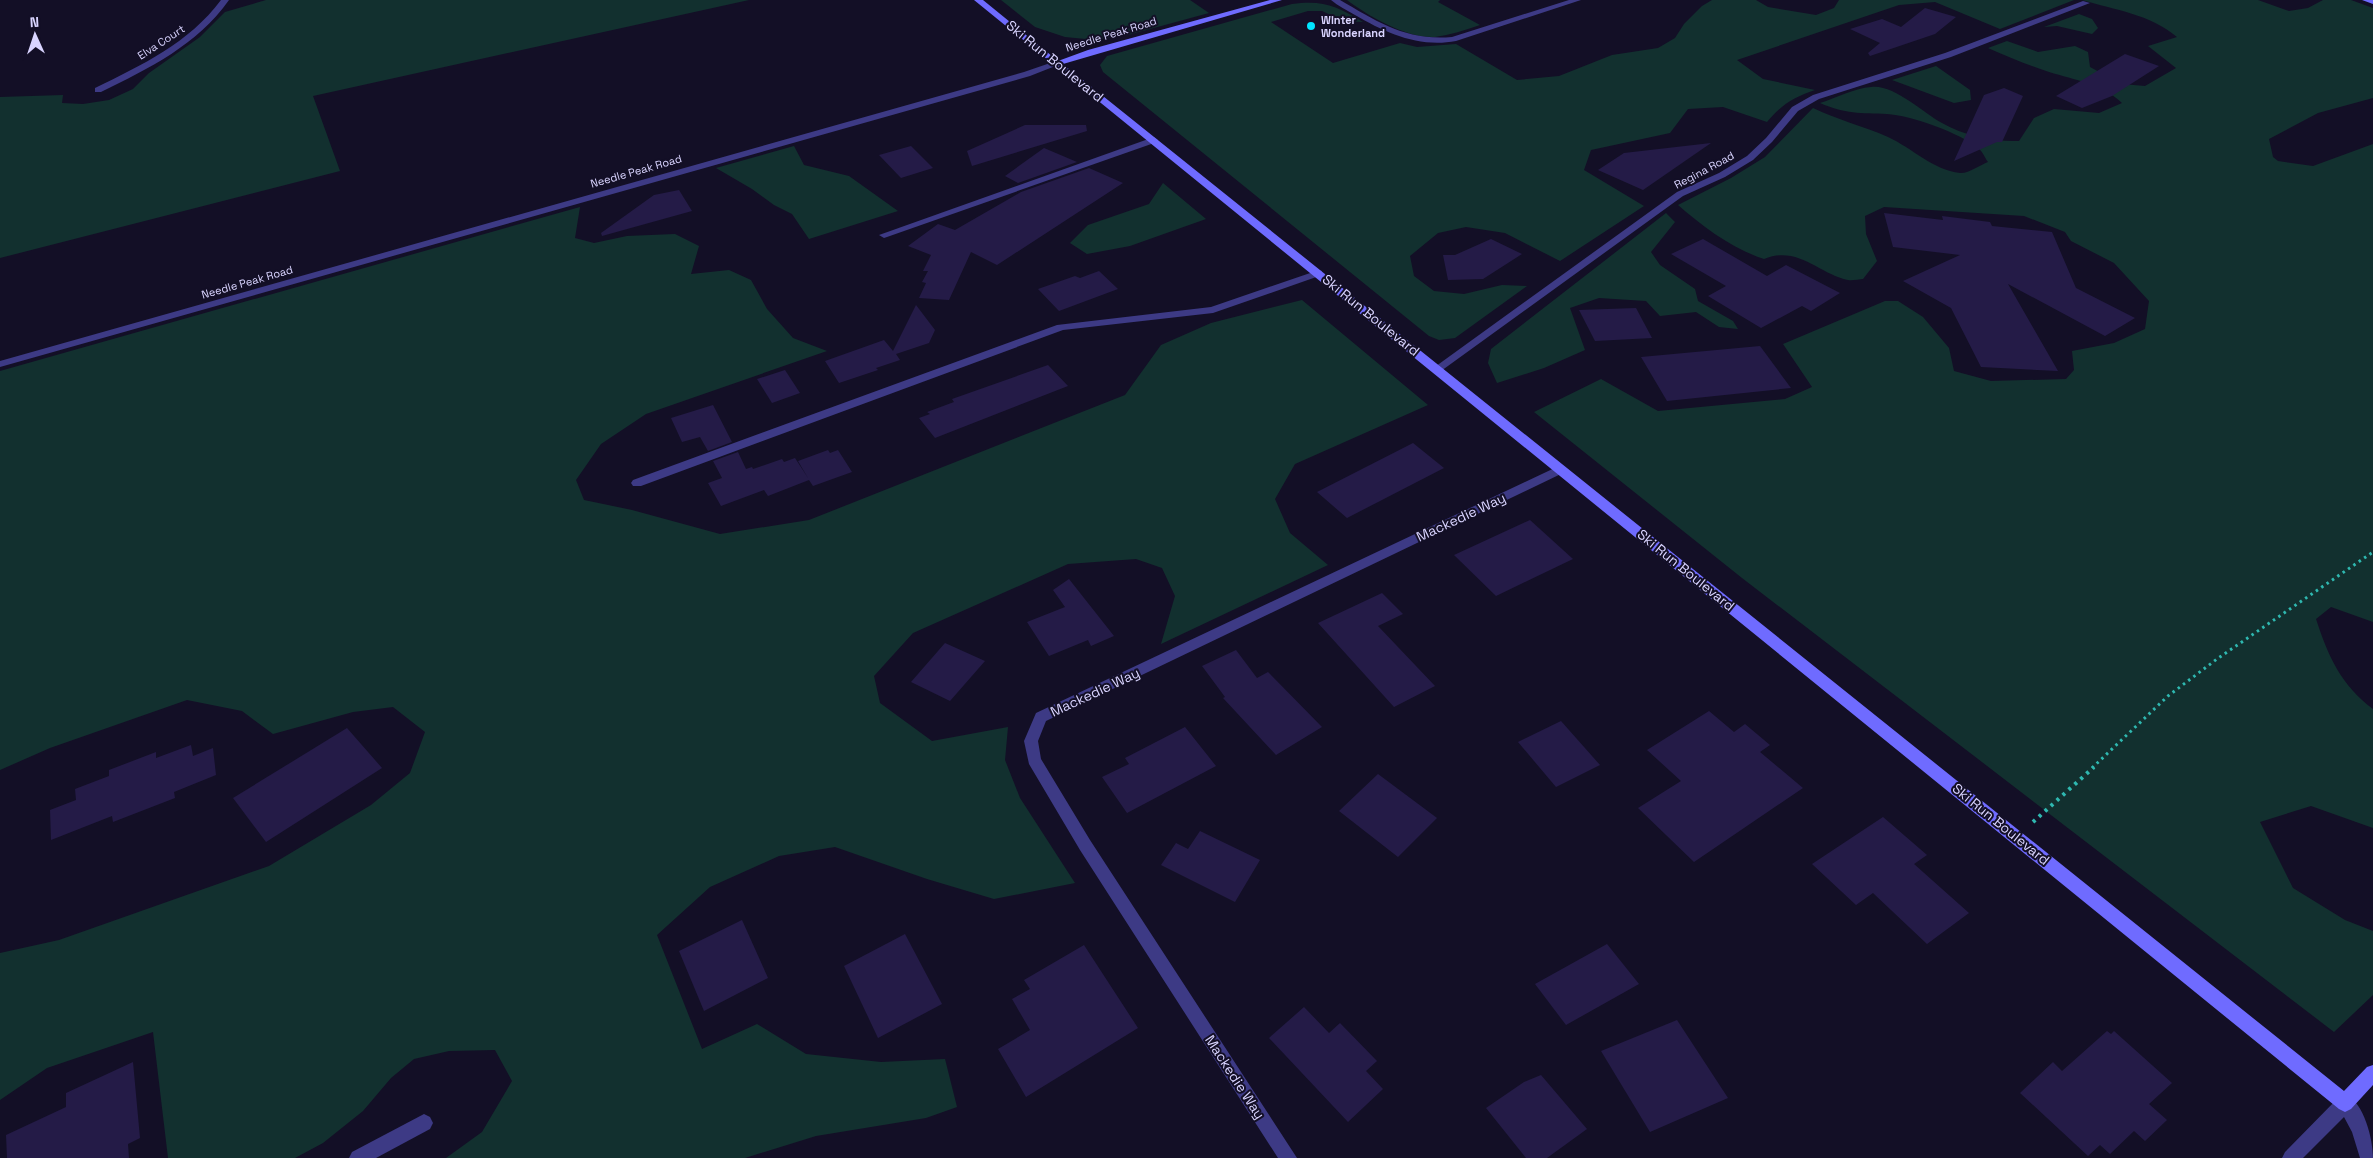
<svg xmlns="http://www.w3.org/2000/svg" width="2373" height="1158" font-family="'Space Grotesk',sans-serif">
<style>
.green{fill:#12302f}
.building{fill:#241b47}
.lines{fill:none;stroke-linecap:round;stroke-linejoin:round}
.path-far1{stroke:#2fb8b0;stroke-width:3;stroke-dasharray:2.5 4;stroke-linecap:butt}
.path{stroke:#2fb8b0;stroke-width:4;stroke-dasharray:3 5;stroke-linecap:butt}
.lane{fill:#3d3a85;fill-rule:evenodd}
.street{fill:#3d3a85;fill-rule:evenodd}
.secondary{fill:#6f6bff;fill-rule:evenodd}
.poi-dot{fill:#00e5ff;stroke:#130f26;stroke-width:2}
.labels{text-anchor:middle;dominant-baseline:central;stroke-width:4;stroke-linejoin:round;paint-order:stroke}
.far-poi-label{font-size:11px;font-weight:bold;fill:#d9d4ff;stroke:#130f26;text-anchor:start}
.far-street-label{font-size:11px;fill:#d9d4ff;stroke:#130f26}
.street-label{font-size:14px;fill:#d9d4ff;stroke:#130f26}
</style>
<rect width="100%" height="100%" fill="#130f26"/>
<!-- green -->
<g class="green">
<polygon points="266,0 749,0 313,96 340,171 0,258 0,97 63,95 62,103 83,104 109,100 133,89 149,73 200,37 225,12"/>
<polygon points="1001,0 1190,0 1209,13 1128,35 1096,40 1065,37 1035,27"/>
<path d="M 1347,0 L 1440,0 L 1438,2 L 1480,25 C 1465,30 1450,35 1435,37 C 1408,39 1368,16 1347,0 Z"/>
<path d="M 1712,0 L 1756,0 L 1768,7 L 1816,15 L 1834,8 L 1839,0 L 2074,0 L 2000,29 L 1935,2 L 1899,5 L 1737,60 L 1763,79 L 1815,90 C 1794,97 1781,105 1767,122 L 1723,107 L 1688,109 L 1670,133 L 1591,150 L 1584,170 L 1644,206 L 1560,261 L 1505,233 L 1466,227 L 1438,233 L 1410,256 L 1414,276 L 1434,291 L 1464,294 L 1502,285 L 1527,286 L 1455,338 L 1439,340 L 1429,336 L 1103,72 L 1100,65 L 1107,56 L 1292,4 C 1324,0 1336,6 1363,22 L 1344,21 L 1322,11 L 1308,11 L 1271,22 L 1333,63 L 1400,43 L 1417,47 L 1456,44 L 1517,80 L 1559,76 L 1612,55 L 1658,48 L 1675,38 L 1684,24 L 1702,6 Z"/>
<path d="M 2082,0 L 2258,0 L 2289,11 L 2308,8 L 2323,0 L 2351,0 L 2373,8 L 2373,98 L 2318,113 L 2269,139 L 2273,157 L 2278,161 L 2313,166 L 2373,144 L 2373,622 L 2331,607 L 2316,619 C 2328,656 2341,685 2373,709 L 2373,828 L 2311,806 L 2260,822 L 2293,888 L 2345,920 L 2373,931 L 2373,995 L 2334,1032 L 1742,578 L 1534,412 L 1601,379 L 1658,411 L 1785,399 L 1812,387 L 1783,344 L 1885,301 L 1898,301 L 1923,317 L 1949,348 L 1954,371 L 1991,381 L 2066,379 L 2074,370 L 2072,351 L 2114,343 L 2145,329 L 2149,301 L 2114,263 L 2071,241 L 2065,232 L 2024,216 L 1884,207 L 1865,216 L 1866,234 L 1877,261 L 1863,279 C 1859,279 1852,281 1848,280 C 1819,274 1798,245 1764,259 C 1733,249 1703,227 1678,205 L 1731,178 L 1765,157 L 1813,108 C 1838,120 1863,126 1888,137 C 1912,148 1933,170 1960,173 C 1968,174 1980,165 1988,162 C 1985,158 1983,152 1979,149 C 1963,134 1910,115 1887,114 C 1861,113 1845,114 1820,103 C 1836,98 1855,88 1871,87 C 1894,84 1923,113 1942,123 C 1965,136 1993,142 2019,141 L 2034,118 L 2054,109 L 2099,113 L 2122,103 C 2102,84 2075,80 2049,72 C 2028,65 2008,57 1988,48 L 2007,41 L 2038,52 L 2075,46 L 2088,52 L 2090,67 L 2122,84 L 2145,86 L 2176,68 L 2148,46 L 2177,37 C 2150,14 2115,10 2082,0 Z"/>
<polygon points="2079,14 2092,19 2098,28 2092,34 2057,26 2044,27"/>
<polygon points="1936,66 1970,90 1971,100 1954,103 1892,80"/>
<polygon points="794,146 804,165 849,176 898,211 809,239 792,214 774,205 752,189 716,168"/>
<polygon points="1163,183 1206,219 1130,246 1087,254 1070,243 1088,225 1149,204"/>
<polygon points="580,207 575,238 594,243 627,236 675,234 699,246 691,274 729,270 751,280 767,309 793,338 827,351 646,414 601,444 576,480 584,500 632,510 720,534 809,520 1125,395 1161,345 1211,323 1302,300 1428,405 1295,464 1275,499 1290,533 1328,565 1161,644 1175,596 1162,568 1136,559 1068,564 913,633 874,676 880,703 932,741 1008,727 1005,760 1020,798 1075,883 994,899 927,879 835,847 779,856 710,887 657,935 702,1049 757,1024 806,1054 881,1062 945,1059 957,1107 926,1118 816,1136 745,1158 446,1158 482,1132 512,1081 495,1050 449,1051 414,1059 391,1078 363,1111 323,1143 295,1158 168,1158 153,1032 47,1068 0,1100 0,953 59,940 269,866 371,805 410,773 425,732 393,707 353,712 273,734 242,711 187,700 50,748 0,770 0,371"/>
<polygon points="1666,213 1675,222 1651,252 1660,265 1695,289 1698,301 1733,321 1738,329 1719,327 1696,312 1660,316 1646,301 1599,298 1570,308 1585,350 1544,368 1497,383 1488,363 1491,349"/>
</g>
<!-- building -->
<g class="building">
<polygon points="1925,8 1956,17 1935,34 1870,56 1868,53 1880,43 1850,29 1882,19 1901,27"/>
<polygon points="2125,54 2159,66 2112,96 2082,108 2056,96"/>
<polygon points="2004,88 2023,96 2002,142 1997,142 1954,161 1984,95"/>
<polygon points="1025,125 1086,125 1087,131 972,166 967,151"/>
<polygon points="1711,143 1643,190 1598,170 1624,153"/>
<polygon points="911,146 933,168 901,178 879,155"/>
<polygon points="1044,148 1077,162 1018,183 1005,176"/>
<polygon points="1089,168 1123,183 997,265 971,252 949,300 919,298 926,283 922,282 928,271 923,271 931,255 908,246 938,224 955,230 1021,192"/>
<polygon points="679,190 692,211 602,236 601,233 654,195"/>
<polygon points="1884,213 1943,220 1942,216 1990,222 1992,226 2052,232 2076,288 2135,318 2105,336 2008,284 2058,371 1981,367 1951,308 1903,281 1960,255 1893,247"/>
<polygon points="1491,239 1522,254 1483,279 1448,280 1443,255 1455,255"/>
<polygon points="1703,239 1767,276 1786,265 1840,293 1811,311 1802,306 1761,328 1708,296 1726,286 1671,254"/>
<polygon points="1099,271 1118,289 1059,311 1038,289 1075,276 1080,278"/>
<polygon points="916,305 935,330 929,343 896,354 900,360 876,368 878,370 839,383 825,361 884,340 893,351"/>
<polygon points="1636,308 1652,338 1595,341 1579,310"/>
<polygon points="1760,346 1791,388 1667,401 1641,357"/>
<polygon points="1048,365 1068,386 935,438 919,418 930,414 927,412 954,402 952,399"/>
<polygon points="785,370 800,393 772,403 757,379"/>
<polygon points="713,405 732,442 708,451 700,437 682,442 671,418"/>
<polygon points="1413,443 1444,468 1347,518 1317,492"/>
<polygon points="828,450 830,453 838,450 852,472 813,486 809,480 768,496 764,490 721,506 708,483 722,478 713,461 738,452 746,469 752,467 753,469 782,459 784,462 795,458 808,478 798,461"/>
<polygon points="1530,520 1573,559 1496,596 1454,555"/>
<polygon points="1069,579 1114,636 1091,646 1088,640 1049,656 1027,622 1065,607 1053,590"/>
<polygon points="1382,593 1403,614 1378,626 1435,686 1394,707 1318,623"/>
<polygon points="945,643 985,661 950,701 911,682"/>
<polygon points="1236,650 1257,678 1268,672 1322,727 1276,755 1223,698 1225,697 1202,666"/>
<polygon points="1709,711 1734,732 1745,724 1770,745 1760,752 1803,788 1694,862 1638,808 1681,781 1647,750"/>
<polygon points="1561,721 1600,765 1556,787 1518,742"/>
<polygon points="1185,727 1216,766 1127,813 1102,777 1129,764 1125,758"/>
<polygon points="347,728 382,768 266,842 233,798"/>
<polygon points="191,745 193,756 213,748 216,775 174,792 175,798 113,822 112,816 51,840 50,810 76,800 75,789 109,776 109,770 156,752 156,758"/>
<polygon points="1378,774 1437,818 1398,857 1339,811"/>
<polygon points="1883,817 1927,855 1914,864 1969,913 1927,944 1873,893 1856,905 1812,864"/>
<polygon points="1200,831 1260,860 1235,902 1161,865 1176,843 1188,849"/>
<polygon points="742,920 768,978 704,1011 679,951"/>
<polygon points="905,934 942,1004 878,1038 844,966"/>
<polygon points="1607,944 1639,984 1566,1025 1535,984"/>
<polygon points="1084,945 1138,1028 1026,1097 998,1049 1030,1030 1012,999 1030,989 1024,980"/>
<polygon points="1304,1007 1329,1033 1340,1023 1377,1061 1366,1071 1383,1089 1348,1122 1269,1038"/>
<polygon points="1677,1020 1728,1098 1650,1132 1601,1051"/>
<polygon points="2107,1031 2111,1034 2114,1031 2172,1083 2149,1104 2167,1120 2145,1141 2134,1131 2110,1154 2100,1145 2088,1156 2020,1093 2053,1062 2062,1071"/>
<polygon points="133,1062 140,1138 128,1144 129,1158 7,1158 6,1135 66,1107 66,1093"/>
<polygon points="1541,1075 1587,1129 1547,1158 1526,1158 1486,1108 1524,1082"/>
</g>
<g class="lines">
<!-- path-far1 -->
<polyline class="path-far1" points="2092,768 2168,696 2217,659 2373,552"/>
<!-- path -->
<polyline class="path" points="2033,822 2094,767"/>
<!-- lane -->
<g class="lane">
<polygon points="1154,137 1158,140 1157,142 887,237 884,238 879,235"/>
<polygon points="1319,270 1322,271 1322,275 1213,313 1063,330 641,486 633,486 631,483 633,480 1057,325 1211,307"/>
</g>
<!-- street -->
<g class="street">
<path d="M 221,0 L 229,0 C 197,45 150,68 101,92 L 95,92 L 95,88 C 142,65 189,43 221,0 Z"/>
<path d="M 1331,0 L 1340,0 C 1378,22 1406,41 1452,37 L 1569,0 L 1581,0 L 1456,41 C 1419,48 1386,33 1355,15 C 1347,10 1338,6 1331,0 Z"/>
<polygon points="2083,1 2090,3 1951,57 1819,99 1798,111 1772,142 1753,160 1725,177 1683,196 1441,371 1433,371 1432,369 1677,192 1719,173 1747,156 1766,138 1792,107 1813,95 1945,53"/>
<polygon points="1056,61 1063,63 1030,76 0,367 0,361 1024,72"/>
<polygon points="1561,465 1567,469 1565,472 1046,721 1038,741 1041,759 1090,840 1297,1158 1278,1158 1080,850 1029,764 1024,741 1036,713"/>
<path d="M 2345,1094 C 2364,1102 2373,1139 2373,1158 L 2360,1158 L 2352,1132 L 2344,1117 L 2303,1158 L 2282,1158 L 2285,1152 L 2339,1097 Z"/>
<polygon points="424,1114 430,1117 433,1123 430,1129 376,1158 349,1158 352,1152"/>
</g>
<!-- secondary -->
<g class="secondary">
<polygon points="974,0 983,0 1058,61 1088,50 1270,0 1282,0 1063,64 2344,1091 2367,1067 2373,1065 2373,1085 2351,1109 2345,1112 2339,1109"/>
<polygon points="2362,0 2373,0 2373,4"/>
</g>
</g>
<!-- markers -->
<circle class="poi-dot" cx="1311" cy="26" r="5"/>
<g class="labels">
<!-- far-poi labels -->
<g class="far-poi-label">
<text x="1321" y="20">Winter<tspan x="1321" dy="13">Wonderland</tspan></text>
</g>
<!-- far-street labels -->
<g class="far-street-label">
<text transform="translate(1111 34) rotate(-17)">Needle Peak Road</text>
<text transform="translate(161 42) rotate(-33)">Elva Court</text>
<text transform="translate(1704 170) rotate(-28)">Regina Road</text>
<text transform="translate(636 171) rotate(-16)">Needle Peak Road</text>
<text transform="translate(247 282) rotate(-16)">Needle Peak Road</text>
</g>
<!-- street labels -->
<g class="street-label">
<text transform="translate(1055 61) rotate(39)">Ski Run Boulevard</text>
<text transform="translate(1371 315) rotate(39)">Ski Run Boulevard</text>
<text transform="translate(1461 517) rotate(-25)">Mackedie Way</text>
<text transform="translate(1686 570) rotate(39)">Ski Run Boulevard</text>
<text transform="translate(1095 692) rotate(-25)">Mackedie Way</text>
<text transform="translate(2001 824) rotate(39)">Ski Run Boulevard</text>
<text transform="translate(1235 1077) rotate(57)">Mackedie Way</text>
</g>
</g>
<!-- north arrow -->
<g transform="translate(35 35) rotate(357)" stroke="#130f26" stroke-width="4" paint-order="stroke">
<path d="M0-4L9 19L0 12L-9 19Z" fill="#d9d4ff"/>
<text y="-8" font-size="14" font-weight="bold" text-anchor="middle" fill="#d9d4ff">N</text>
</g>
</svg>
